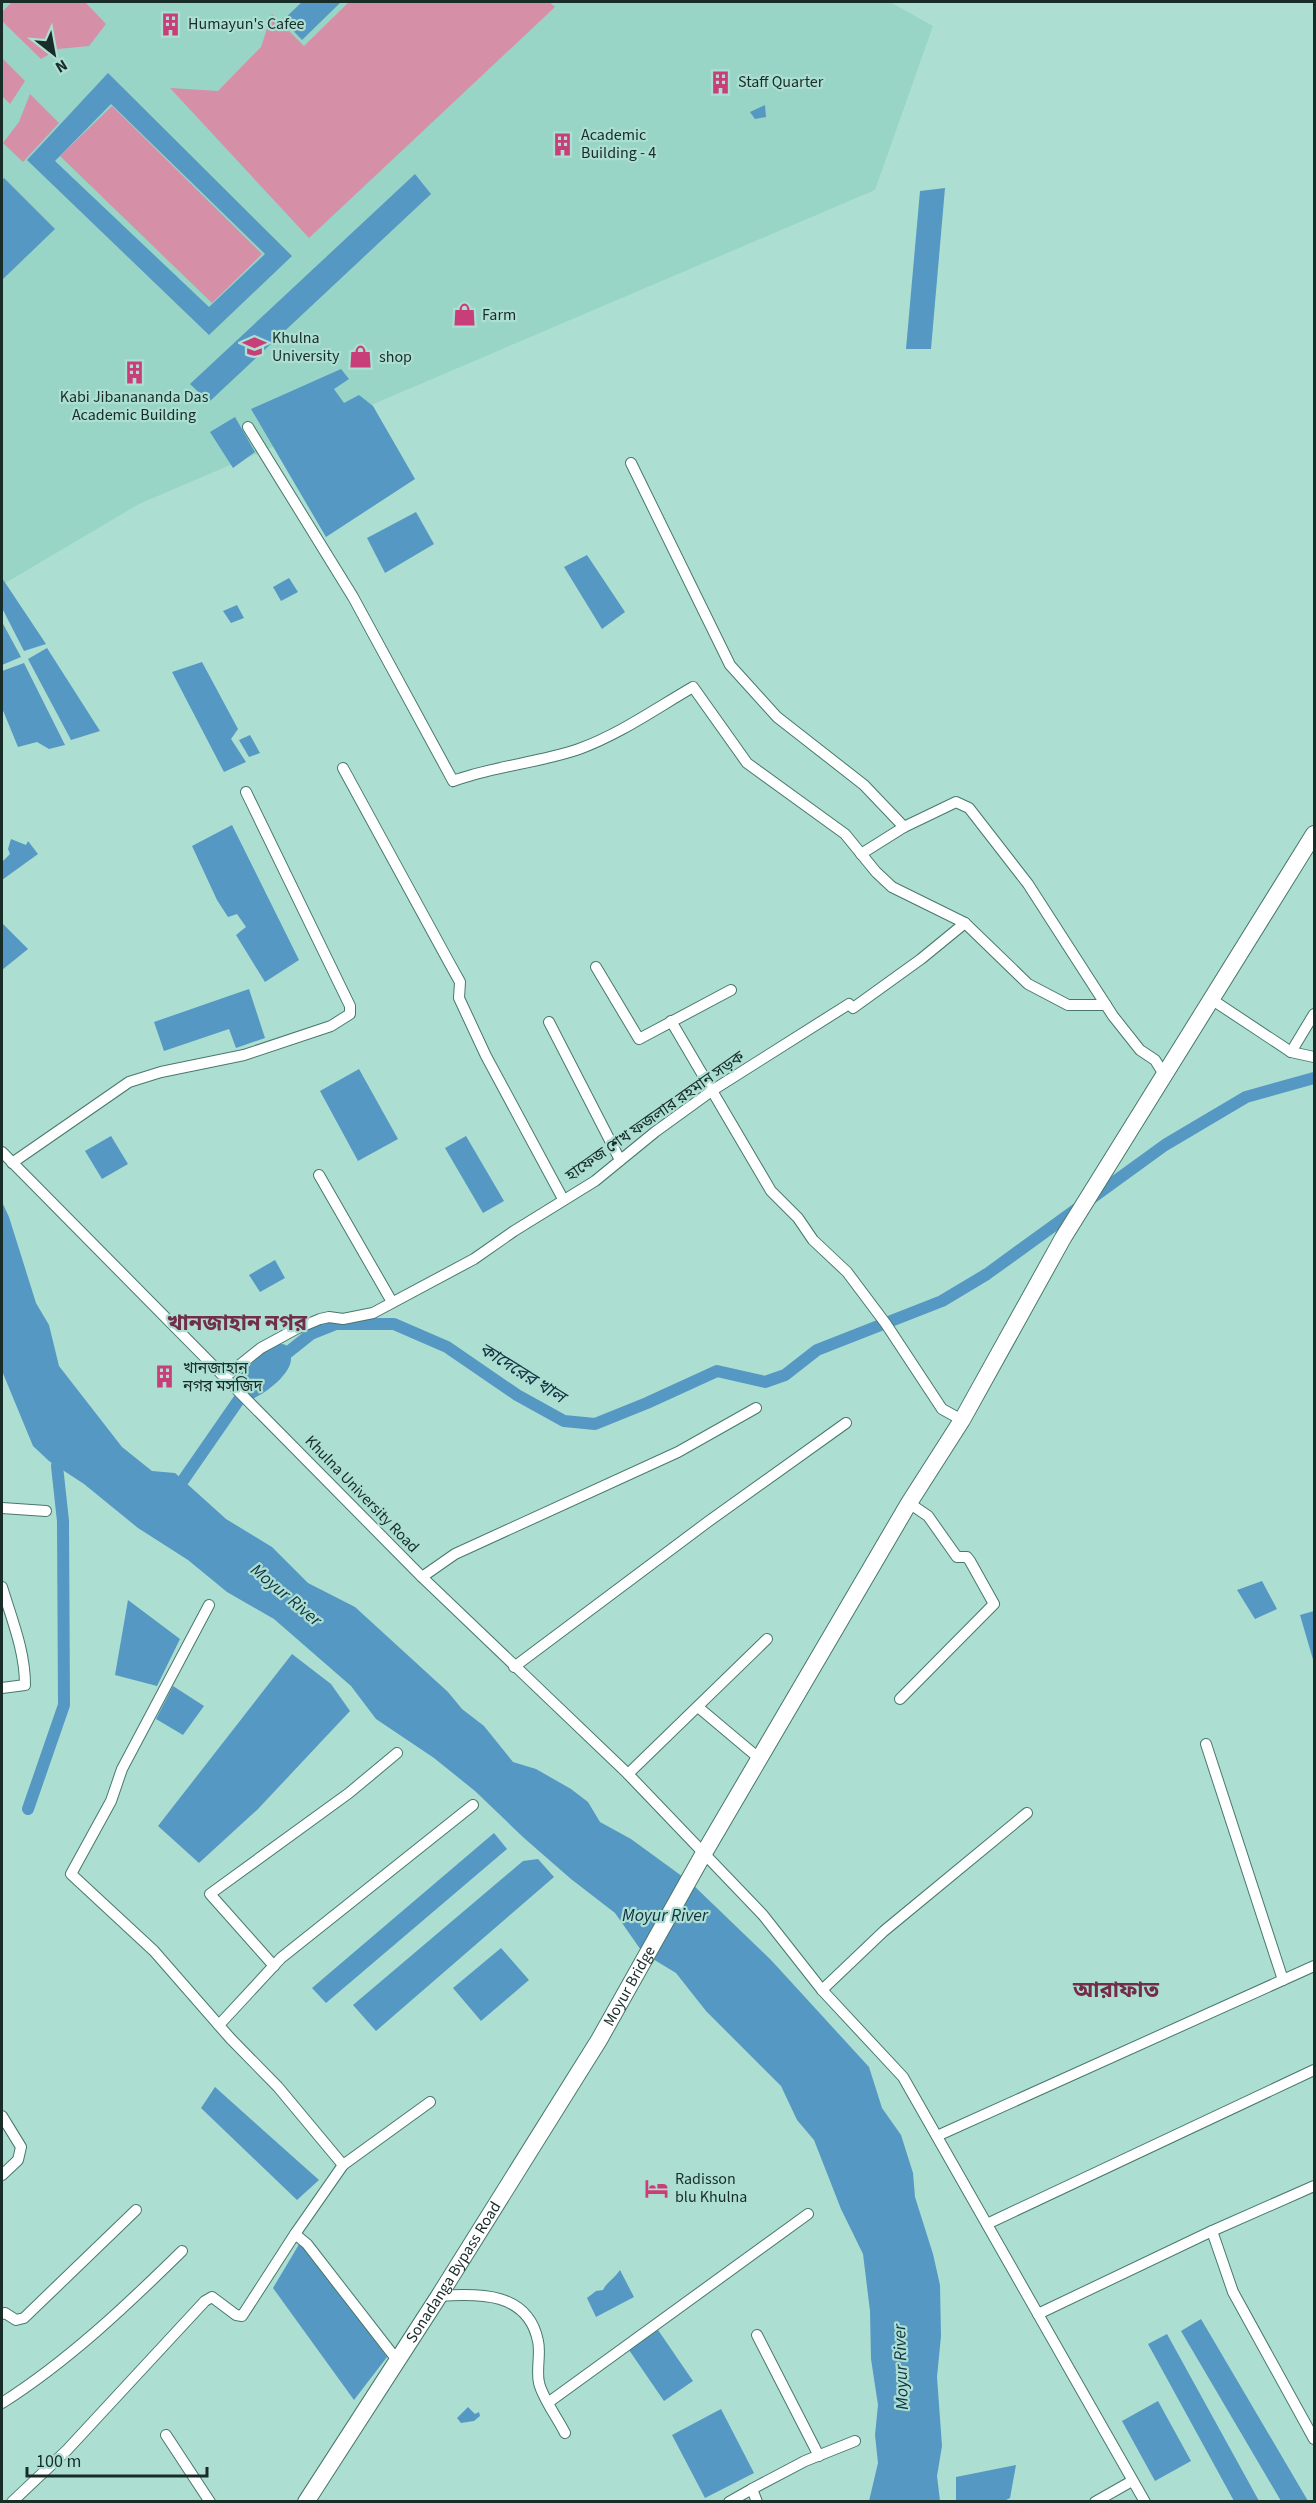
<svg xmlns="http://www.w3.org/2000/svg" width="1316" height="2503" font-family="'Source Sans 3','Noto Sans Bengali',sans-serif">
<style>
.built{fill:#98d5c6}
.green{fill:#d58fa6}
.water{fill:#5598c3;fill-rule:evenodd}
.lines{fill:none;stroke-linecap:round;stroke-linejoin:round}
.canal{stroke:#5598c3;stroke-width:12}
.street-casing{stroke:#48786d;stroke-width:12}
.primary-casing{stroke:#48786d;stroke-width:18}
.street{stroke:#fff;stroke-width:10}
.primary{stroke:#fff;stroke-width:16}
.labels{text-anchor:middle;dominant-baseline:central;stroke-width:4.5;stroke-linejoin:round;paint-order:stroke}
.poi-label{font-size:16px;fill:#182c28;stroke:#acdfd2;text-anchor:start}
.street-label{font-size:16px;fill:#182c28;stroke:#acdfd2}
.water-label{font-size:18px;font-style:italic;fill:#123143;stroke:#acdfd2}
.district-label{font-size:22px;font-weight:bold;fill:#722e49;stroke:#acdfd2}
</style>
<rect width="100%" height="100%" fill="#acdfd2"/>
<!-- built -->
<polygon class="built" points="2,2 890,2 933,26 875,190 139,504 2,585"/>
<!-- green -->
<g class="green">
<polygon points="12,2 85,2 106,24 89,46 58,49 41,59 2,21 2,12"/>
<polygon points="349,2 549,2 555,7 309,238 170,88 218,91 261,47 272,14 304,46"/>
<polygon points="2,58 25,81 10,104 2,96"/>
<polygon points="30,94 59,123 23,162 3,143 19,122"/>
<polygon points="112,106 262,254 212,303 60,156"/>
</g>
<!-- water -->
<g class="water">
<polygon points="302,2 341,2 302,40 283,20"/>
<path d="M 108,73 L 292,256 L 209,335 L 27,160 ZM 111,104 L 265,254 L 209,307 L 55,161 Z"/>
<polygon points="765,105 766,117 755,119 750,112"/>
<polygon points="415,174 431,194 209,402 190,384"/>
<polygon points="4,178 55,229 2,280 2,180"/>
<polygon points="945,188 931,349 906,349 920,191"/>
<polygon points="341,369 349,379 334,389 344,403 359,395 373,406 415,479 326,537 251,409"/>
<polygon points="235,417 255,452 233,468 210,432"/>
<polygon points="416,512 434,544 385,573 367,538"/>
<polygon points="587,555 625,612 602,629 564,567"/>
<polygon points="2,578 46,644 24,651 2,608"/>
<polygon points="289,578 298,592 281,601 273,587"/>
<polygon points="237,605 244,618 231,623 223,611"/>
<polygon points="2,622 21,657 2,665"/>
<polygon points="47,648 100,731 71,740 28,659"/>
<polygon points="202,662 238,729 231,739 246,762 224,772 172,672"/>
<polygon points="24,663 65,745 49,749 37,742 18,747 2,708 2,671"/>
<polygon points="250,735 260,753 249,757 239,740"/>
<polygon points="232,825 299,960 265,982 236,935 246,927 237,914 228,917 217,900 192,846"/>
<polygon points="11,839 26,845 28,841 38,854 2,880 2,862 10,854 8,849"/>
<polygon points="2,923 28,949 2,970"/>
<polygon points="249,989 265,1038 236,1048 229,1029 164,1051 154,1022"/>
<polygon points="359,1069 398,1139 358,1161 320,1091"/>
<polygon points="111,1136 128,1164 102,1179 85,1151"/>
<polygon points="466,1136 504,1201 483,1213 445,1148"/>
<polygon points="2,1202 9,1217 36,1303 49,1325 59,1366 122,1447 152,1471 175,1473 226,1519 272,1547 308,1583 355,1607 448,1692 462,1709 484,1726 513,1762 536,1769 571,1789 588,1802 600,1822 631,1839 690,1882 771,1960 869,2067 882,2108 901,2135 913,2173 915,2197 933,2254 940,2285 941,2336 937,2377 942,2446 937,2476 940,2501 869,2501 878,2463 875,2435 878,2405 871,2359 870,2311 863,2254 841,2209 814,2140 797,2120 781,2086 706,2011 676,1973 643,1953 615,1913 571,1879 524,1838 475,1791 434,1758 376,1719 351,1686 274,1619 227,1592 188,1560 138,1528 84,1484 49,1461 33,1446 2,1371"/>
<polygon points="275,1260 285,1278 260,1292 249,1275"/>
<path d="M 279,1343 L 286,1345 C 288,1350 291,1354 291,1359 C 291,1374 265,1394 252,1399 L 247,1397 L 246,1388 L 238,1388 L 236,1378 L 266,1350 Z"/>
<polygon points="1262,1581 1277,1609 1255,1619 1237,1590"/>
<polygon points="128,1600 180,1639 157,1686 115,1675"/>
<polygon points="1314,1611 1314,1663 1300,1615"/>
<polygon points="292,1654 331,1684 350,1711 258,1809 199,1863 158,1826"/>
<polygon points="173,1686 204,1706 183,1735 156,1719"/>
<polygon points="494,1833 507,1849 326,2003 312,1988"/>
<polygon points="538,1859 554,1877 376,2031 353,2005 523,1861"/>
<polygon points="501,1948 529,1980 481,2021 453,1988"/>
<polygon points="215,2087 319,2180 297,2200 201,2108"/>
<polygon points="301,2241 387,2357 354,2400 273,2288"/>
<path d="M 620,2270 L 634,2297 L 596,2317 L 587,2298 L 596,2291 L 603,2290 C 606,2283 615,2278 620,2270 Z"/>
<polygon points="1201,2319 1308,2501 1281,2501 1181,2331"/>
<polygon points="658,2330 693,2381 664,2401 629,2350"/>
<polygon points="1167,2334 1259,2501 1234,2501 1148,2344"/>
<polygon points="1158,2401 1191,2461 1155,2481 1122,2421"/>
<polygon points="468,2407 475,2414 479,2412 480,2416 474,2421 461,2423 457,2418"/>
<polygon points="721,2409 754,2473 705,2498 672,2435"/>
<polygon points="1016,2465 1010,2498 1004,2501 956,2501 956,2477"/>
</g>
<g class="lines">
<!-- canal -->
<g class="canal">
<polyline points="277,1361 311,1334 336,1324 394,1324 447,1347 517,1395 564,1421 595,1424 647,1403 717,1371 765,1382 785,1375 817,1350 942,1301 987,1274 1165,1145 1246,1097 1314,1078"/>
<polyline points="175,1492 247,1388 258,1378"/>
<polyline points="28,1809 64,1705 63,1521 57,1466 59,1452"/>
</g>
<defs>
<g id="street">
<path d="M 248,427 L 353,597 L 453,781 C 494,766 538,763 579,749 C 620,734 655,709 693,687 L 747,763 L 845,834 L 876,872 L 892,887 L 965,923 L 1028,984 L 1068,1005 L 1106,1005"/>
<polyline points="631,463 730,665 777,717 864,785 904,827 956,802 969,808 1028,884 1113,1016 1140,1050 1155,1060 1165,1076"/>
<polyline points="343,768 450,964 460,982 459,998 486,1056 563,1199"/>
<polyline points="861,854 904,827"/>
<polyline points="596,967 639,1039 731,990"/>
<polyline points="1211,999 1291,1052 1314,1057"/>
<polyline points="671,1021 771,1191 798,1218 813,1240 847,1272 886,1324 942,1409 962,1420"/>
<polyline points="549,1022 620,1160"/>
<polyline points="1291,1052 1314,1014"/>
<polyline points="2,1152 422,1577 628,1774 763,1915 822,1990 903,2077 1145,2502"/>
<polyline points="12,1163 129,1082 161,1072 244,1055 331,1026 350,1014 350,1006 246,792"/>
<polyline points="319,1175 392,1302"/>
<polyline points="226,1376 261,1348 296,1329 320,1319 329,1317 343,1319 373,1313 474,1259 514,1231 595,1181 655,1132 713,1090 849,1004 853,1008 921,959 965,923"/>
<polyline points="2,1508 46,1511"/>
<polyline points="422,1577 455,1554 678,1452 756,1408"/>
<path d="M 2,1587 C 12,1620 25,1651 25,1685 L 2,1688"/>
<polyline points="209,1605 122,1769 111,1801 71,1874 154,1951 230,2038 278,2087 343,2165"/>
<polyline points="514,1667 709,1521 846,1423"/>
<polyline points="900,1699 994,1604 970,1561 967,1557 957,1557 928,1516 909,1503"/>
<polyline points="698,1707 761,1760"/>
<polyline points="1206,1744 1283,1980"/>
<polyline points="628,1774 767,1639"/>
<polyline points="274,1966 210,1894 349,1793 397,1753"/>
<polyline points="822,1990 884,1931 1027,1813"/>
<polyline points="219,2025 281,1958 473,1805"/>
<polyline points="2,2116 21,2147 18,2160 2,2175"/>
<polyline points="937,2136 1314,1966"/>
<polyline points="987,2224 1314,2070"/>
<polyline points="1212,2231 1233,2292 1314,2439"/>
<polyline points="295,2234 307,2244 397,2360"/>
<path d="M 439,2296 C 479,2293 528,2292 538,2341 C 541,2354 536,2369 539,2383 C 543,2399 557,2417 565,2433"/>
<polyline points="2,2314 5,2313 16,2320 24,2318 136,2210"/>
<polyline points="1038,2314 1212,2231 1314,2186"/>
<polyline points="757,2335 819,2456"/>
<polyline points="549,2402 808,2214"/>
<path d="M 2,2403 C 68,2361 126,2306 182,2251"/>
<polyline points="166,2435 210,2502"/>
<polyline points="752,2489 805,2461 855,2441"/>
<polyline points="12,2502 67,2450 205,2301 212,2297 236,2315 242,2316 295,2234 343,2165 430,2102"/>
<polyline points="729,2502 752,2489 757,2502"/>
<polyline points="1095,2502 1132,2481"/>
</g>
<g id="primary">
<path id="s1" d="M 306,2502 L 439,2296 L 599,2040 L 704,1853 L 909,1503 L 962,1420 L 1063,1238 L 1314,834"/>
</g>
</defs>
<!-- street casing -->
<use href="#street" class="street-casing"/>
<!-- primary casing -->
<use href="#primary" class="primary-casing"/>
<!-- street -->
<use href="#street" class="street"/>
<!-- primary -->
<use href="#primary" class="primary"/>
</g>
<!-- icons -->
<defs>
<symbol id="building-bare" viewBox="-9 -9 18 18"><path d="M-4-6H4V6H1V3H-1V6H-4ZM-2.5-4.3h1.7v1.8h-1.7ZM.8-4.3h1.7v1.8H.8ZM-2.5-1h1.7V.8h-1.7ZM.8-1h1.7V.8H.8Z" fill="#c73e79" stroke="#acdfd2" stroke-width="2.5" paint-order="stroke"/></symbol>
<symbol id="shop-bare" viewBox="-9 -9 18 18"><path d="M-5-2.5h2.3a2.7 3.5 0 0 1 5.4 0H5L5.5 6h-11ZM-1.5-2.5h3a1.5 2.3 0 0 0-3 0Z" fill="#c73e79" stroke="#acdfd2" stroke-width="2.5" paint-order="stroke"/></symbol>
<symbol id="university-bare" viewBox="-9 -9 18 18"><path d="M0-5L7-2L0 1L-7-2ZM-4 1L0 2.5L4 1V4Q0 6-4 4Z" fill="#c73e79" stroke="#acdfd2" stroke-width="2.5" paint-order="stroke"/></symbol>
<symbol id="hotel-bare" viewBox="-9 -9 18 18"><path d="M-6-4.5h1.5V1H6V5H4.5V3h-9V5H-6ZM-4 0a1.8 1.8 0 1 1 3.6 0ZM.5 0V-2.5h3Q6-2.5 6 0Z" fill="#c73e79" stroke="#acdfd2" stroke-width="2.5" paint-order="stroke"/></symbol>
</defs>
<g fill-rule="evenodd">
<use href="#building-bare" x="154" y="8" width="33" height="33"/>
<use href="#building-bare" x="704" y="66" width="33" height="33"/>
<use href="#building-bare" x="546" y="128" width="33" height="33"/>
<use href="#shop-bare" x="448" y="298" width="33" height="33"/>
<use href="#university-bare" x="238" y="330" width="33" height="33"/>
<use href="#shop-bare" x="344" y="340" width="33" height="33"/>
<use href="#building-bare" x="118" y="356" width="33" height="33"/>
<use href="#building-bare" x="148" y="1360" width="33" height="33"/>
<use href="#hotel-bare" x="640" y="2172" width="33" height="33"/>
</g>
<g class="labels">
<!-- poi labels -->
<g class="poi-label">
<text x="188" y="24">Humayun's Cafee</text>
<text x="738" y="82">Staff Quarter</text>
<text x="581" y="135">Academic<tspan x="581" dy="18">Building - 4</tspan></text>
<text x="482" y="315">Farm</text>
<text x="272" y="338">Khulna<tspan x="272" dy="18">University</tspan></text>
<text x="379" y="357">shop</text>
<text x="134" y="397" text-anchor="middle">Kabi Jibanananda Das<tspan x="134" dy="18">Academic Building</tspan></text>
<text x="183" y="1368">খানজাহান<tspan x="183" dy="18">নগর মসজিদ</tspan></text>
<text x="675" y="2179">Radisson<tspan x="675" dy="18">blu Khulna</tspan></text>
</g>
<!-- street labels -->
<g class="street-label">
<text transform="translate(655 1116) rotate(-35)">হাফেজ শেখ ফজলার রহমান সড়ক</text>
<text transform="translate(362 1494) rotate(46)">Khulna University Road</text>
<text stroke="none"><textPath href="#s1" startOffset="609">Moyur Bridge</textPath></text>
<text stroke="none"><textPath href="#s1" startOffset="273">Sonadanga Bypass Road</textPath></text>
</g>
<!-- water labels -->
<g class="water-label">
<text transform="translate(522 1373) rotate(32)">কাদেরের খাল</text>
<text transform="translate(286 1595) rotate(40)">Moyur River</text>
<text x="665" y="1915">Moyur River</text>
<text transform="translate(901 2367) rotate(-92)">Moyur River</text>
</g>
<!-- district labels -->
<g class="district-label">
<text x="237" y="1323">খানজাহান নগর</text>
<text x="1116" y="1990">আরাফাত</text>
</g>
</g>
<!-- border -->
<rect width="1316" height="2503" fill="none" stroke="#182c28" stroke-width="6"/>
<!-- north arrow -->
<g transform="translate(54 54) rotate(149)" stroke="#acdfd2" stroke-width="4.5" paint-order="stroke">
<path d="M0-4.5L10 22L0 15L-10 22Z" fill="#182c28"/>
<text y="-9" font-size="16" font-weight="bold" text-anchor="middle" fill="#182c28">N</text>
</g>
<!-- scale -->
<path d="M27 2467v9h180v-9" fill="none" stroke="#182c28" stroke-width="3"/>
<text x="36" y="2467" font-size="18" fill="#182c28" stroke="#acdfd2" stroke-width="4.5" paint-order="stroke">100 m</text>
</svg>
